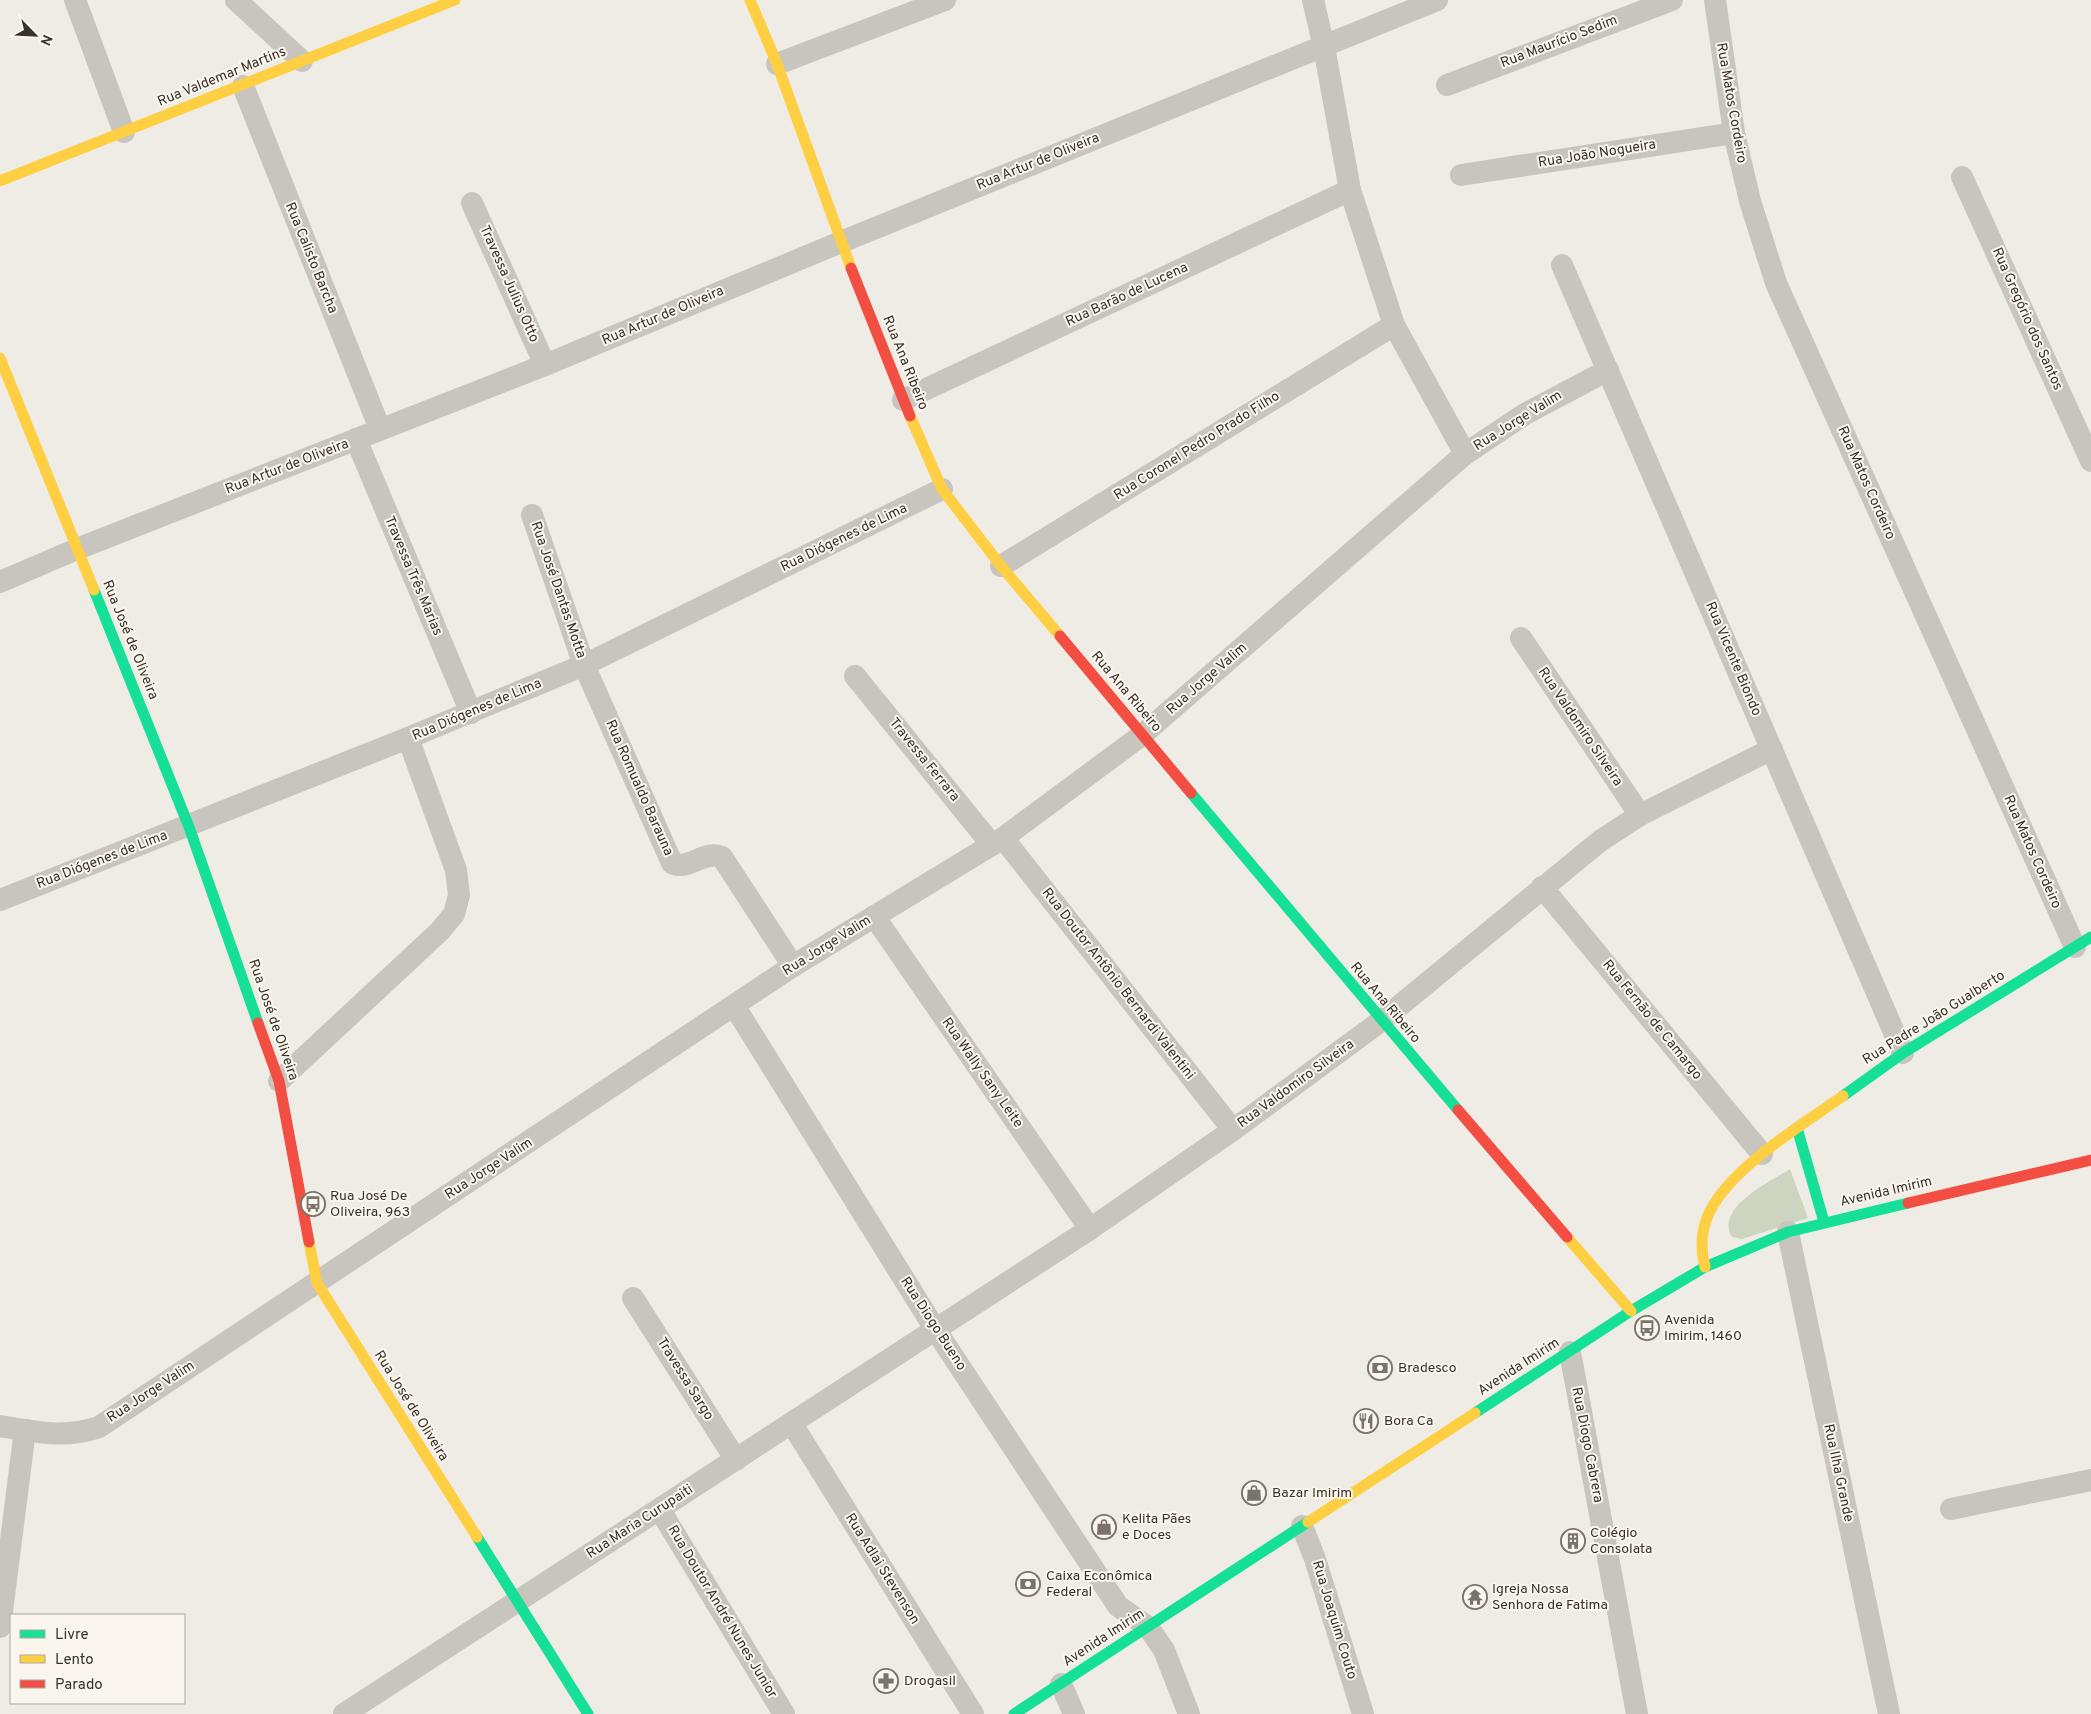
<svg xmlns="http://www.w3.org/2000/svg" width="2091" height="1714" font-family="Overpass,sans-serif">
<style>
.green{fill:#cdd4c0}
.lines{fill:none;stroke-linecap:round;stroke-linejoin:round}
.street{stroke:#c8c4be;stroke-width:22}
.fast{stroke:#16e098;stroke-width:11}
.slow{stroke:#ffcf43;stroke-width:11}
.jam{stroke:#f24e42;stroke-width:11}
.labels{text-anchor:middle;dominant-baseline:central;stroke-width:4;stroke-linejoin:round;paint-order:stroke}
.street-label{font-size:14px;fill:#39322b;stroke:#faf6ed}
.poi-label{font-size:14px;fill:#39322b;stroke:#faf6ed;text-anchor:start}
</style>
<rect width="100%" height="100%" fill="#efece5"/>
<!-- green -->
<path class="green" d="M 1790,1169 L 1808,1218 L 1742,1239 L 1732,1237 C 1714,1208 1770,1182 1790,1169 Z"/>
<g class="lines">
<!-- street -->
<g class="street">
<polyline points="75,0 124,132"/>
<polyline points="236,0 302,61"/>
<polyline points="1313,0 1324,47 1350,190 1394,325 1465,454"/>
<polyline points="1715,0 1734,133 1750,201 1776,283 2075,947"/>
<polyline points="777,64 945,0"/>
<polyline points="1447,85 1672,0"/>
<polyline points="243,86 380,429"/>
<polyline points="1461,175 1734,133"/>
<polyline points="1962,177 2091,461"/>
<polyline points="472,203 545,365"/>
<polyline points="1562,265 1903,1053"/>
<polyline points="903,400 1350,190"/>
<polyline points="356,439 471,713"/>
<path d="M 532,515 L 584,665 L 672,863 C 687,872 705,849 722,857 L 793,966"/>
<polyline points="1001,566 1394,325"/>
<polyline points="0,582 77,549 545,365 841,242 1437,0"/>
<polyline points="1521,638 1640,815"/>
<polyline points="855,676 992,845"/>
<polyline points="1003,838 1233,1130"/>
<polyline points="1542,887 1762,1154"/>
<polyline points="0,900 408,738 584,665 942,489"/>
<polyline points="874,916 1090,1229"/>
<polyline points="735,1007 935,1329 1118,1606 1148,1627 1164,1650 1189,1714"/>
<polyline points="279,1081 440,931 454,914 459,895 456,870 408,738"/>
<polyline points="1788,1232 1889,1714"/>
<polyline points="633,1298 736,1460"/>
<polyline points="1570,1352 1637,1714"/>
<polyline points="792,1424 973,1714"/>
<path d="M 0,1426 C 36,1432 64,1439 99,1427 L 793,966 L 1003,838 L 1142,735 L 1465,454 L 1525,414 L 1608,370"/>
<polyline points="1951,1509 2091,1480"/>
<polyline points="660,1510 784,1714"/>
<polyline points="1302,1526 1315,1559 1363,1714"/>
<polyline points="0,1627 25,1430"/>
<polyline points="1061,1684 1074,1714"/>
<polyline points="344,1714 1090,1229 1233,1130 1381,1021 1600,841 1640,815 1772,749"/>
</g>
<!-- fast -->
<g class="fast">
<polyline points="94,590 189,827 258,1023"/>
<polyline points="1191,793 1458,1110"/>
<polyline points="1843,1096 1903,1053 2091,937"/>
<polyline points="1797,1128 1824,1222"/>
<polyline points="1475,1413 1631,1311 1705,1267 1788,1232 1908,1203"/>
<polyline points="477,1537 588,1714"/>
<polyline points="1014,1714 1308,1522"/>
</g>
<!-- slow -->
<g class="slow">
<polyline points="750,0 777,64 851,268"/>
<polyline points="0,181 455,0"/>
<polyline points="0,358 94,590"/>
<polyline points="910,416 942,489 1001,566 1060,636"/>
<polyline points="1567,1237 1631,1311"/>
<polyline points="309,1242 317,1283 477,1537"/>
<path d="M 1705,1267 C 1700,1248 1701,1229 1710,1211 C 1733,1166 1802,1125 1843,1096"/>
<polyline points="1308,1522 1475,1413"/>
</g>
<!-- jam -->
<g class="jam">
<polyline points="851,268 910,416"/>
<polyline points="1060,636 1191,793"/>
<polyline points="258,1023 279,1081 309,1242"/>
<polyline points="1458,1110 1567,1237"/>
<polyline points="1908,1203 2091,1160"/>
</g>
</g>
<!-- icons -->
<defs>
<symbol id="bus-ring" viewBox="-11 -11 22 22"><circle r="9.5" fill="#faf6ed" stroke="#79736c" stroke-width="1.5"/><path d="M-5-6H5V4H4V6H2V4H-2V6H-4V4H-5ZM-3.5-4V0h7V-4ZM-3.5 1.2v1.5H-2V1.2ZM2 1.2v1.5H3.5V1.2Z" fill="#79736c"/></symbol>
<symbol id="bank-ring" viewBox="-11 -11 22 22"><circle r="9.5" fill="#faf6ed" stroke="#79736c" stroke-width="1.5"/><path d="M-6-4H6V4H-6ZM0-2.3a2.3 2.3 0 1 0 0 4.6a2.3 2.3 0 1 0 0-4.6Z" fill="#79736c"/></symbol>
<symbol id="restaurant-ring" viewBox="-11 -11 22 22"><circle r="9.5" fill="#faf6ed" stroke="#79736c" stroke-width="1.5"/><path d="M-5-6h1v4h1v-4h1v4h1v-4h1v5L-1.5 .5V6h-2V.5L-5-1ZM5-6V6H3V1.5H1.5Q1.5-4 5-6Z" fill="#79736c"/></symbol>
<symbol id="shop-ring" viewBox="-11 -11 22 22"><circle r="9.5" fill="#faf6ed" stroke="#79736c" stroke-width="1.5"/><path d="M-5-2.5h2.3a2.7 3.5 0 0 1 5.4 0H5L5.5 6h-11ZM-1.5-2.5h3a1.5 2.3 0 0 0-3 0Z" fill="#79736c"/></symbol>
<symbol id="building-ring" viewBox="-11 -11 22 22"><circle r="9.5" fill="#faf6ed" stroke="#79736c" stroke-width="1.5"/><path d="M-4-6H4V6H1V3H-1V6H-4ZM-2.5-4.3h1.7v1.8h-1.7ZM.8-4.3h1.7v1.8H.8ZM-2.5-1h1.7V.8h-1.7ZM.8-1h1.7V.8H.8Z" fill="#79736c"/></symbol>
<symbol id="temple-ring" viewBox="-11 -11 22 22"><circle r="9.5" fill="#faf6ed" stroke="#79736c" stroke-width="1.5"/><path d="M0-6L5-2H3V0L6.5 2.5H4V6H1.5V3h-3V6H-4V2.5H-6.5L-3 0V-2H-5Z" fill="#79736c"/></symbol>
<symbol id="pharmacy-ring" viewBox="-11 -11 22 22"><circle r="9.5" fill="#faf6ed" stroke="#79736c" stroke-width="1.5"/><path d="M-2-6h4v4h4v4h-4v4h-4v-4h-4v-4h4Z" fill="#79736c"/></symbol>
</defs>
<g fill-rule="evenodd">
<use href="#bus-ring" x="299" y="1190" width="28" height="28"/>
<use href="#bus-ring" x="1633" y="1314" width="28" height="28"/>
<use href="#bank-ring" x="1366" y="1354" width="28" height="28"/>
<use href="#restaurant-ring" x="1352" y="1407" width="28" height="28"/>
<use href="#shop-ring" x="1240" y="1479" width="28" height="28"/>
<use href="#shop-ring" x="1090" y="1513" width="28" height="28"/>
<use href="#building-ring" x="1559" y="1527" width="28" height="28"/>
<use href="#bank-ring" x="1014" y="1570" width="28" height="28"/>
<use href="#temple-ring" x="1461" y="1583" width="28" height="28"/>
<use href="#pharmacy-ring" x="872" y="1667" width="28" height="28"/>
</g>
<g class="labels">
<!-- street labels -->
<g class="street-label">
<text transform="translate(1559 42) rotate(-21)">Rua Maurício Sedim</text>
<text transform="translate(222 77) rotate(-22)">Rua Valdemar Martins</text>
<text transform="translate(1731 103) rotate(80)">Rua Matos Cordeiro</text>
<text transform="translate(1597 154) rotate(-9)">Rua João Nogueira</text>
<text transform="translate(1038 162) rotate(-22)">Rua Artur de Oliveira</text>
<text transform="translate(311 258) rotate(68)">Rua Calisto Barcha</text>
<text transform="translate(509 284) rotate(66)">Travessa Julius Otto</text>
<text transform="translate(1127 295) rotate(-25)">Rua Barão de Lucena</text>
<text transform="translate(663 316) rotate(-23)">Rua Artur de Oliveira</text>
<text transform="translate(2027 319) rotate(66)">Rua Gregório dos Santos</text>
<text transform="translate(905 363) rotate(68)">Rua Ana Ribeiro</text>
<text transform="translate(1518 421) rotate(-32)">Rua Jorge Valim</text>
<text transform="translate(1197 446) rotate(-32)">Rua Coronel Pedro Prado Filho</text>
<text transform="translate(287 467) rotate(-21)">Rua Artur de Oliveira</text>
<text transform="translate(1866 483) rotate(66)">Rua Matos Cordeiro</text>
<text transform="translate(844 538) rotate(-26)">Rua Diógenes de Lima</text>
<text transform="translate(413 576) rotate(67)">Travessa Três Marias</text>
<text transform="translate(558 590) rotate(71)">Rua José Dantas Motta</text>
<text transform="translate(130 640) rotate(68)">Rua José de Oliveira</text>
<text transform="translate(1733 659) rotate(67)">Rua Vicente Biondo</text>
<text transform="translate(1207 679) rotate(-41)">Rua Jorge Valim</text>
<text transform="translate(1126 692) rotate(50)">Rua Ana Ribeiro</text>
<text transform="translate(477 710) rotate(-23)">Rua Diógenes de Lima</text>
<text transform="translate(1580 727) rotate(56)">Rua Valdomiro Silveira</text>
<text transform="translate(924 760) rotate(51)">Travessa Ferrara</text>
<text transform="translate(639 788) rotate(66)">Rua Romualdo Barauna</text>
<text transform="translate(2032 852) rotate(66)">Rua Matos Cordeiro</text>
<text transform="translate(102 860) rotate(-21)">Rua Diógenes de Lima</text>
<text transform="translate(827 946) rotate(-32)">Rua Jorge Valim</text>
<text transform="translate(1118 984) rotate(52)">Rua Doutor Antônio Bernardi Valentini</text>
<text transform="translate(1385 1003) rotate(50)">Rua Ana Ribeiro</text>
<text transform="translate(1934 1018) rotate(-32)">Rua Padre João Gualberto</text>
<text transform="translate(273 1020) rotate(71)">Rua José de Oliveira</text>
<text transform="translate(1652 1020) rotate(51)">Rua Fernão de Camargo</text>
<text transform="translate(982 1073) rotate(55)">Rua Wally Sany Leite</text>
<text transform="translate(1296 1084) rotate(-36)">Rua Valdomiro Silveira</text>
<text transform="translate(489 1169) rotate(-33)">Rua Jorge Valim</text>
<text transform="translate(1886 1192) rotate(-13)">Avenida Imirim</text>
<text transform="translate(933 1324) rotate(57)">Rua Diogo Bueno</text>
<text transform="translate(1519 1367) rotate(-33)">Avenida Imirim</text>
<text transform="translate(685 1379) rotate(58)">Travessa Sargo</text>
<text transform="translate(151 1392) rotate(-33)">Rua Jorge Valim</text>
<text transform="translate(411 1406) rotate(58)">Rua José de Oliveira</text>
<text transform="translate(1587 1445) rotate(79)">Rua Diogo Cabrera</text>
<text transform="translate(1838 1473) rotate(78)">Rua Ilha Grande</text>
<text transform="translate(640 1522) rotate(-33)">Rua Maria Curupaiti</text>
<text transform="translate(882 1569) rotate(58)">Rua Adlai Stevenson</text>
<text transform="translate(722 1612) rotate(59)">Rua Doutor André Nunes Junior</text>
<text transform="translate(1334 1620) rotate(73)">Rua Joaquim Couto</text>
<text transform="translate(1104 1638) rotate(-33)">Avenida Imirim</text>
</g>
<!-- poi labels -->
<g class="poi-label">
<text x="330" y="1196">Rua José De<tspan x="330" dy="16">Oliveira, 963</tspan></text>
<text x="1664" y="1320">Avenida<tspan x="1664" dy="16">Imirim, 1460</tspan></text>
<text x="1398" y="1368">Bradesco</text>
<text x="1384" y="1421">Bora Ca</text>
<text x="1272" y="1493">Bazar Imirim</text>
<text x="1122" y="1519">Kelita Pães<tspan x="1122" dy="16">e Doces</tspan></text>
<text x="1590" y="1533">Colégio<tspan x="1590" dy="16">Consolata</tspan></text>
<text x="1046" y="1576">Caixa Econômica<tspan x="1046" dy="16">Federal</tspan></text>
<text x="1492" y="1589">Igreja Nossa<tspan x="1492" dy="16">Senhora de Fatima</tspan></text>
<text x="904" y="1681">Drogasil</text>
</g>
</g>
<!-- legend -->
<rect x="10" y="1614" width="175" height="90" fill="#faf6ed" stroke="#ada89f"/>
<rect x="20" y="1630" width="25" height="8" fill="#16e098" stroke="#ada89f"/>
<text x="55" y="1639" font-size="15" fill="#39322b">Livre</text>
<rect x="20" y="1655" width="25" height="8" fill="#ffcf43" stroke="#ada89f"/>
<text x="55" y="1664" font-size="15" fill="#39322b">Lento</text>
<rect x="20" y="1680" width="25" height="8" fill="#f24e42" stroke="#ada89f"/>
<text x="55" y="1689" font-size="15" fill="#39322b">Parado</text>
<!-- north arrow -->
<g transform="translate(35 35) rotate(114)" stroke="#faf6ed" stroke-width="4" paint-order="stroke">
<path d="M0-4L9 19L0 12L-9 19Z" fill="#39322b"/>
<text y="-8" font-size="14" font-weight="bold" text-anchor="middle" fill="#39322b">N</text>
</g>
</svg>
